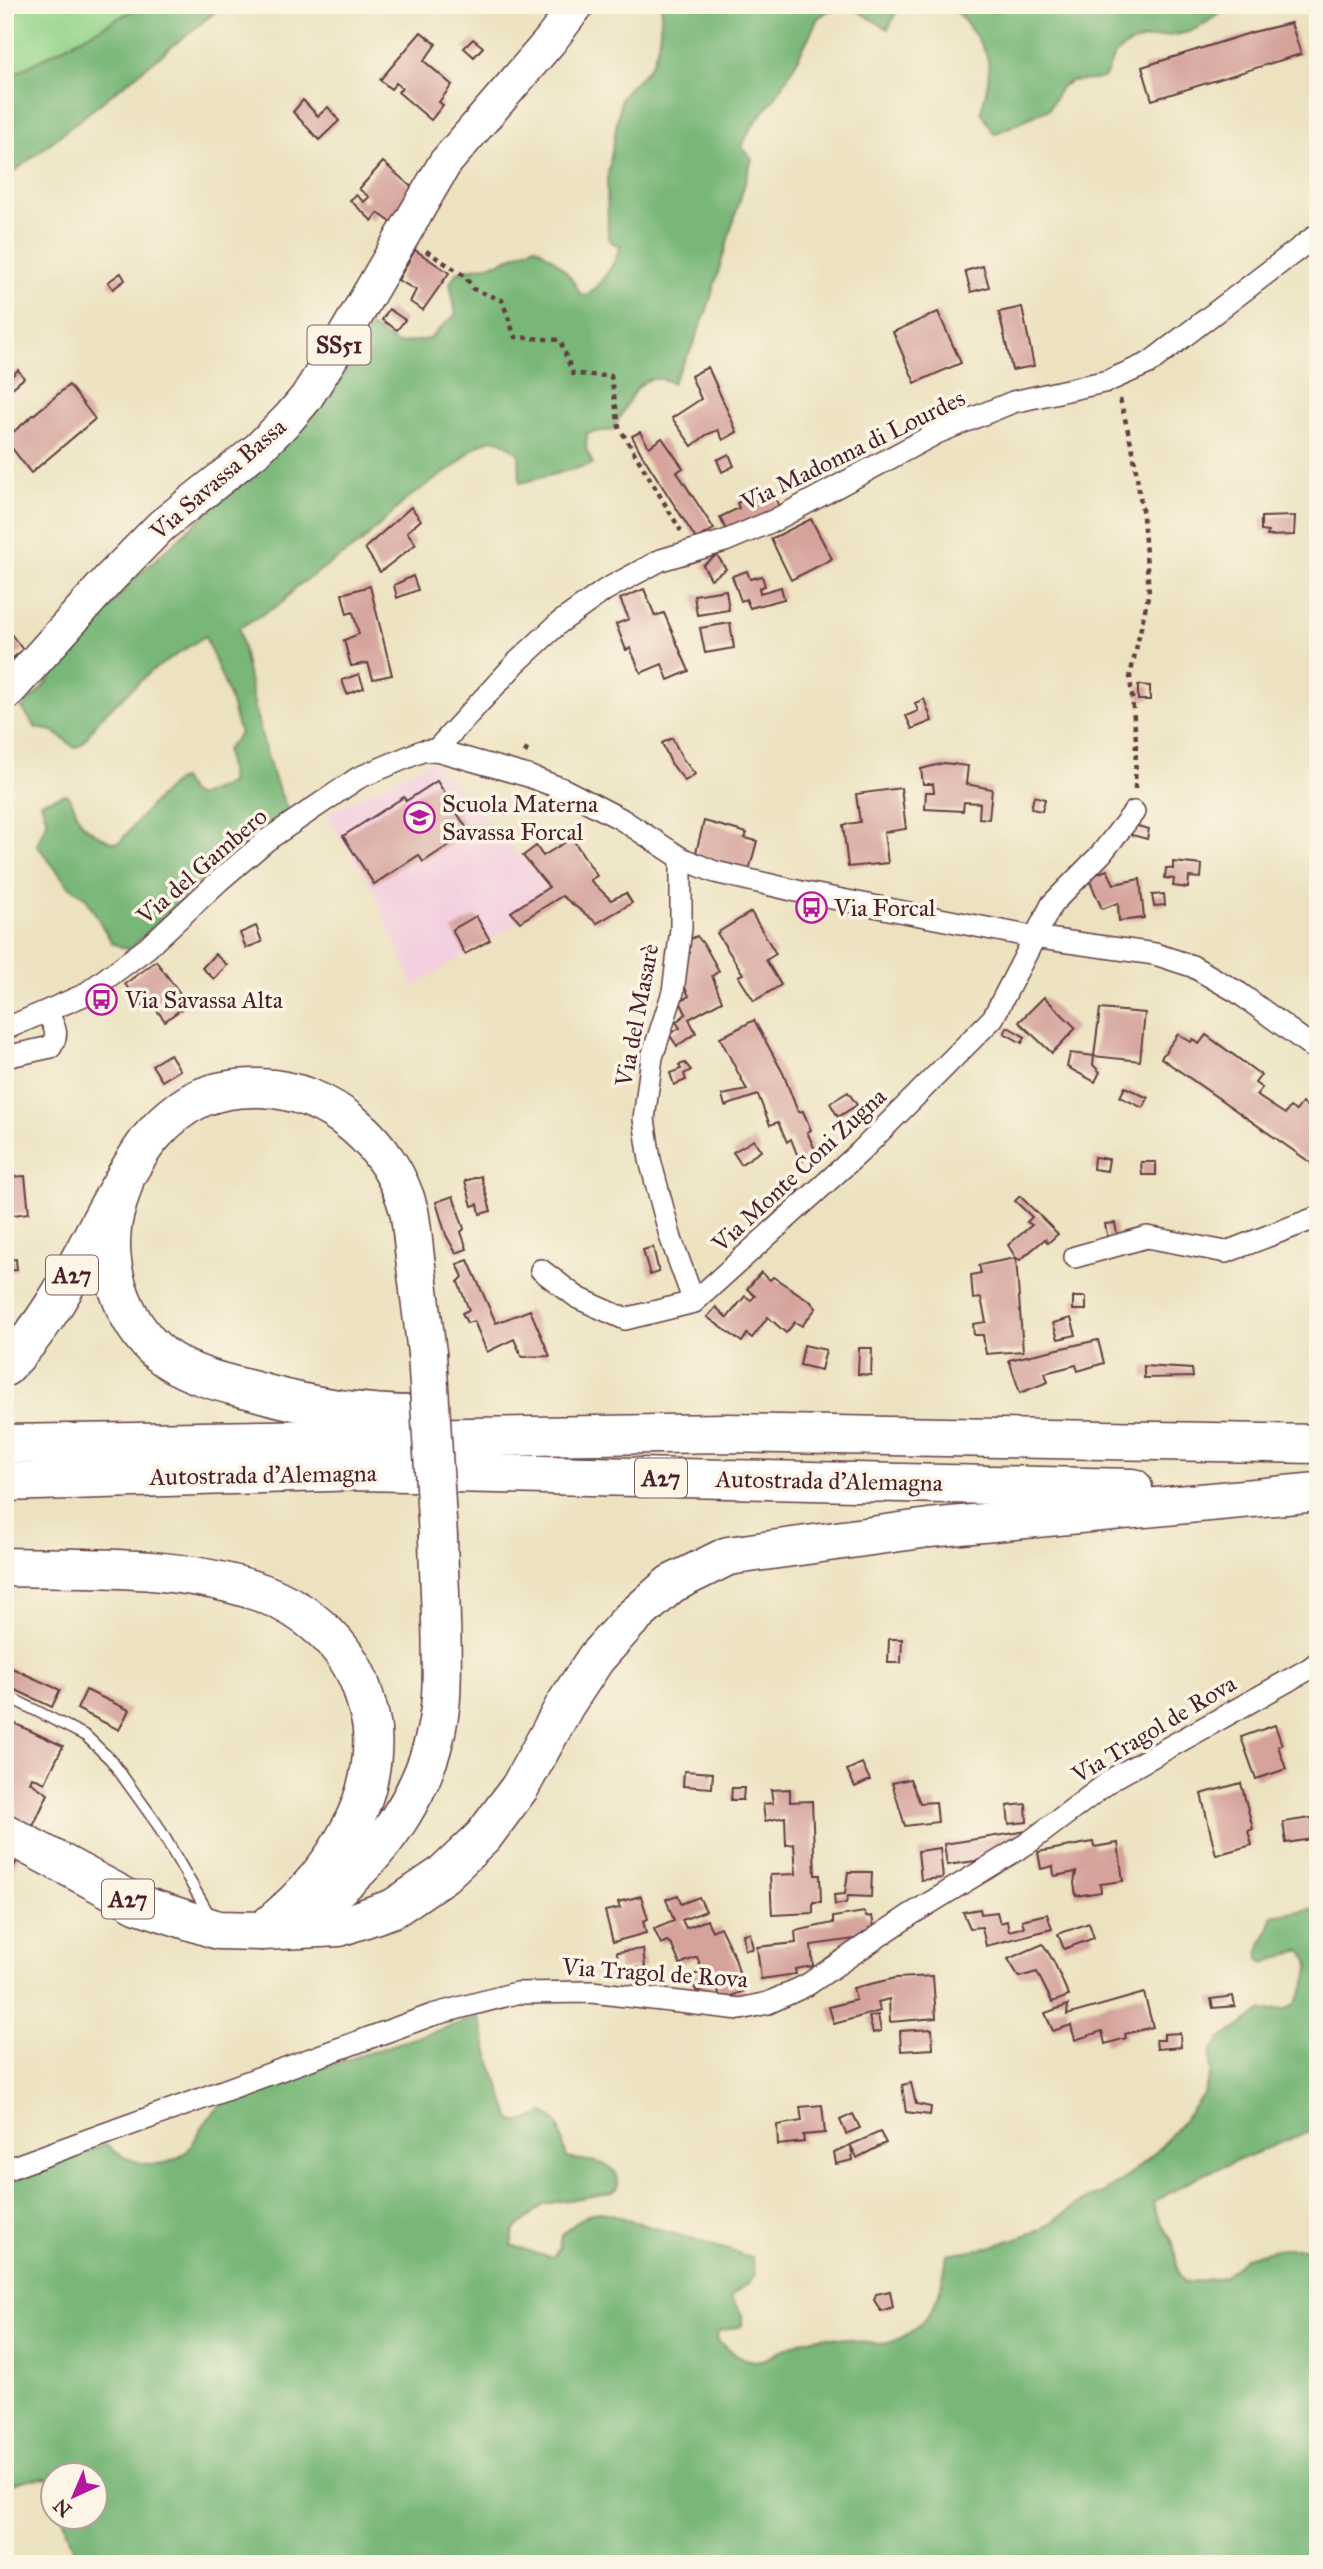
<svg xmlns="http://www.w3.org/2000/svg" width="1323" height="2569" font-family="'IM FELL Great Primer',serif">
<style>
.built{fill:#f3cfdf}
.green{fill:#97d68c;stroke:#707a5c;stroke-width:2}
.forest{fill:#79b778;stroke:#626b52;stroke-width:2}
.building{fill:#d5a39c}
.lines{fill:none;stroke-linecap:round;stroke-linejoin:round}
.service-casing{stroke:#623c41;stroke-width:13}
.minor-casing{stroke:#623c41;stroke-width:24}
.primary-casing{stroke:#623c41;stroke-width:36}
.motorway-casing{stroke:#623c41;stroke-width:41}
.path{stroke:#623c41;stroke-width:4.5;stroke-dasharray:5 5;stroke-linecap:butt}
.service{stroke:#fff;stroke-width:10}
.minor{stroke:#fff;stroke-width:21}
.primary{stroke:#fff;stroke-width:33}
.motorway{stroke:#fff;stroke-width:38}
.motorway-bridge-casing{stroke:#623c41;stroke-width:41;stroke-linecap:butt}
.motorway-bridge{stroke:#fff;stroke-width:38}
.labels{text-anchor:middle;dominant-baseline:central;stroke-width:7;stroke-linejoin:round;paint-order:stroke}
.shield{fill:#fcf5e5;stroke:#7f5f63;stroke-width:2}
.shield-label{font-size:23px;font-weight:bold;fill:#4a1f2b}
.street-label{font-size:24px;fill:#4a1f2b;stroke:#fcf5e5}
.poi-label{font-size:24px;fill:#4a1f2b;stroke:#fcf5e5;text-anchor:start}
</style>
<rect width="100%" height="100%" fill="#fcf5e5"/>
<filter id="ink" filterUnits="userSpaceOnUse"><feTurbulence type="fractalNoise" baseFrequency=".0143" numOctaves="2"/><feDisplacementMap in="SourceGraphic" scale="14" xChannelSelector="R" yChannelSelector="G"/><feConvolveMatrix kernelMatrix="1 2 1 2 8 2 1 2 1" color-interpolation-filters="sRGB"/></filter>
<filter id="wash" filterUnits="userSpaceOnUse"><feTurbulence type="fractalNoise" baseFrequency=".00686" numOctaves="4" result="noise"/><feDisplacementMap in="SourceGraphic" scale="28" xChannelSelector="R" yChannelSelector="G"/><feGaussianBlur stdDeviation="1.57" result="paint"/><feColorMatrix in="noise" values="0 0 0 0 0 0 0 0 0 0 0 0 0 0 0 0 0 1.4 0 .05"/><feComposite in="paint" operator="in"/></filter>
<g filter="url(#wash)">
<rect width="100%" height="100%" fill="#ece2c0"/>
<!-- built -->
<polygon class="built" points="432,760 549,887 562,896 413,986 373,889 326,814"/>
<!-- green -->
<polygon class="green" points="5,5 143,5 20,71 5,77"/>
<!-- forest -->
<g class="forest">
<polygon points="143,5 224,5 5,179 5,77 20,71"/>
<path d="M 662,5 L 900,5 L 888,29 L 849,6 L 828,11 L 818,18 C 806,43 793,69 779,92 C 765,113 751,121 742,147 L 752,159 L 707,310 L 691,349 L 672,383 C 635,365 628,409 612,430 L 587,433 L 586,449 L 593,464 L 520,483 L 519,454 L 502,441 L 491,439 L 476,446 L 455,466 L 408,498 L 362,542 L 296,587 L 282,603 L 239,628 C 251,688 262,761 290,814 L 255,836 L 217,866 L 129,950 L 112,943 L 86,898 L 68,885 L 37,845 L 47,821 L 41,802 L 66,794 C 83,813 70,820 100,836 C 108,840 110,844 120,842 L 151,805 L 176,781 L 182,779 L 190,793 L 198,797 L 231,783 L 226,750 L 240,734 L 227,690 L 205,636 L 150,672 L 100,718 L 83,743 L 75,748 L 53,731 L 36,728 L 22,708 L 40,690 L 130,583 L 289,438 L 322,405 L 335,389 L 370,327 L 398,344 L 429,339 L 456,314 L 450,283 L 457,272 L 501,262 L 535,246 C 555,259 570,272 580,294 L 587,295 C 602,283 616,264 620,245 L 613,243 L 608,237 L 607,180 L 621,99 C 627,86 638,81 647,70 C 661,51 660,28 662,5 Z"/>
<path d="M 952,5 L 1233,5 C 1219,13 1206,25 1191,31 C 1167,40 1131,33 1114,57 C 1110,62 1109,70 1105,77 L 1095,80 L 1071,81 L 1061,87 L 1049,109 L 994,134 L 981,111 C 985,96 991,77 988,61 C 986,45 962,19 952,5 Z"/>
<path d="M 1318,1904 L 1318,2132 L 1307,2132 L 1195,2178 L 1153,2203 C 1155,2217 1165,2227 1171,2239 C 1178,2254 1173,2268 1184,2283 L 1224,2277 L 1246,2257 L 1264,2252 L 1282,2248 L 1318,2248 L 1318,2564 L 78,2564 L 63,2517 L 94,2516 L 94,2474 L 52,2474 L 52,2483 L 50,2479 C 34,2476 21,2481 5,2487 L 5,2184 L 105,2144 C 126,2163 162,2174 186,2152 C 193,2146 196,2136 201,2129 C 208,2118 218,2109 226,2099 L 479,2017 L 490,2060 L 511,2120 L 519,2123 L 545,2113 C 565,2124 559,2138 567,2158 C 586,2163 621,2157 618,2188 L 611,2193 L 544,2204 L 514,2230 L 511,2245 L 537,2254 L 553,2257 L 559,2249 L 561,2236 C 588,2212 593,2205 628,2220 L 751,2257 L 755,2276 C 748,2286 736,2288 731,2299 L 742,2314 L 742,2326 L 717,2332 L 718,2341 C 763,2380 766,2351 809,2339 C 833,2332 856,2343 879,2344 C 888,2344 896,2341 904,2336 C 936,2319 943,2287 947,2254 L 987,2248 L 1040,2230 L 1081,2202 L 1102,2193 L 1123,2180 L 1158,2150 L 1188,2115 L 1204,2092 L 1211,2072 L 1211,2051 L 1221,2039 L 1262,2011 L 1286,2009 L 1295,2005 C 1304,1988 1317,1966 1302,1950 L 1264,1963 L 1259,1959 C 1258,1942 1270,1933 1272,1916 L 1311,1909 Z"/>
</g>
<g id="blocks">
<!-- building -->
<g class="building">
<polygon points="1291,23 1301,54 1152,100 1142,67 1253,32"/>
<polygon points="421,32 436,44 424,61 452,85 439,102 443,105 431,120 398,92 402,88 396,83 391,89 380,80"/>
<polygon points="473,39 483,47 474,57 464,48"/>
<polygon points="303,100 318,116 328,107 339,121 319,140 293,112"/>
<polygon points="383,162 416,191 394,224 378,213 372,221 350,200 356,195 364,202 369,197 359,189"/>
<polygon points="415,250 449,273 423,310 410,302 416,290 398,280"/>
<polygon points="983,266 989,287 971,292 965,271"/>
<polygon points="121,273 125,280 113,289 108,282"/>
<polygon points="1022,307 1034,366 1012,370 999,312"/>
<polygon points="389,309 405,320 397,330 382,320"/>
<polygon points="938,312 961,363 915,383 893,332"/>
<polygon points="708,367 737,432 723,440 718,430 706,435 692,446 672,418 701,399 691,376"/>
<polygon points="18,370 24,378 5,394 5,382"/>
<polygon points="69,385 95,419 31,473 5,439"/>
<polygon points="640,432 649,447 662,438 683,468 677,472 714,529 696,539 641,453 632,436"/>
<polygon points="729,454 734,466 722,472 717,460"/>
<polygon points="772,491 780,509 729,537 720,517 739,508 737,503 760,492 761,496"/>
<polygon points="411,507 421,520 407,532 416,544 380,572 365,548"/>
<polygon points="1295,516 1294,535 1267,536 1268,532 1261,531 1261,517"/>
<polygon points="811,519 832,559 791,580 771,539"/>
<polygon points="717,555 726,569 711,579 703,565"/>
<polygon points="747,571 750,579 762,576 765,586 759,588 760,593 781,587 784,599 750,608 746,599 741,601 732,576"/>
<polygon points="413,576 418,590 397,598 394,585"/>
<polygon points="370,586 392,675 373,679 368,663 351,666 344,640 359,634 353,612 347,614 342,594"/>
<polygon points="644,589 655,616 664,613 689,671 668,680 662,664 641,673 630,648 626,650 616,624 629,619 620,599"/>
<polygon points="726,590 729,610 697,615 694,595"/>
<polygon points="730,623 734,648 705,653 700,628"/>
<polygon points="5,626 23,650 5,664"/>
<polygon points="359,674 364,688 347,694 342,680"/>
<polygon points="1138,685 1150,686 1150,700 1138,700"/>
<polygon points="924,699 932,721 912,729 906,716 918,711 915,703"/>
<polygon points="672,738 683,759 695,774 685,781 671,763 662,743"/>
<polygon points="944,763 968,766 966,784 992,789 989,819 979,818 980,803 964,802 963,811 925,809 926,792 934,792 933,784 923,784 921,769"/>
<polygon points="437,781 469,832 423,862 419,855 374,884 343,836 404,797 406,801"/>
<polygon points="901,788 906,829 884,832 888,863 848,867 843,825 860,822 856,794"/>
<polygon points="1034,796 1045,799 1042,811 1031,809"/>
<polygon points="704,821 747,833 745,838 757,841 749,871 694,860"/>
<polygon points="1130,824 1149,829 1147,839 1124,833"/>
<polygon points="572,838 597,876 590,880 611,900 626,893 632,903 597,923 562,896 520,922 511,912 549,887 523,856 536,846 543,856"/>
<polygon points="1173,862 1202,865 1201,878 1189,877 1188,888 1173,886 1174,879 1165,878 1166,868 1173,869"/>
<polygon points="1107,870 1114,884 1140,879 1144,918 1119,921 1118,903 1102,909 1088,877"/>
<polygon points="1164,894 1165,905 1154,906 1152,895"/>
<polygon points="751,912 776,954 766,960 781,985 754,1001 738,976 743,974 717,933"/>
<polygon points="476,916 490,940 465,954 452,930"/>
<polygon points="256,926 262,942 246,948 240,933"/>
<polygon points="697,936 705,946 719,971 712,976 722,1001 689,1019 696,1033 677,1046 669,1034 680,1028 676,1022 686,1014 680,1001 689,996 679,975 679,958 690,953 684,942"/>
<polygon points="215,954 227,965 214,979 202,968"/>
<polygon points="156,961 188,1004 165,1021 149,1000 141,1006 125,984"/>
<polygon points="1044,997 1076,1028 1052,1053 1019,1022"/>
<polygon points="1100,1009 1145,1013 1140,1061 1094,1056 1093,1065 1100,1072 1095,1082 1067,1067 1070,1053 1094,1056"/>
<polygon points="754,1020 783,1073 798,1112 803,1111 811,1130 807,1132 817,1154 800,1162 791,1139 787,1142 778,1122 770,1125 758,1095 725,1106 722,1095 747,1090 720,1038"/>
<polygon points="1008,1027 1025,1037 1022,1043 1004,1033"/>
<polygon points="1178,1034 1191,1042 1193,1039 1199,1044 1206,1035 1261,1075 1255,1083 1262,1088 1256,1095 1285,1114 1290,1107 1296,1111 1302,1103 1318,1114 1318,1163 1316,1162 1314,1165 1161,1058"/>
<polygon points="170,1054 180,1070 162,1081 152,1065"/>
<polygon points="685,1063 691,1070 684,1074 686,1080 674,1085 670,1073 681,1069 679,1065"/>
<polygon points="1125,1087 1148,1098 1143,1108 1120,1097"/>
<polygon points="848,1092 857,1105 838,1117 830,1103"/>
<polygon points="754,1140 761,1151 741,1164 733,1152"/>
<polygon points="1094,1157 1109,1159 1107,1171 1093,1169"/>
<polygon points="1141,1162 1156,1162 1156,1175 1142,1175"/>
<polygon points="9,1169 10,1177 25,1176 29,1213 5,1216 5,1170"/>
<polygon points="481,1176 491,1211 480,1214 478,1204 472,1206 465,1181"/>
<polygon points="792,1182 802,1196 778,1213 768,1199"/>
<polygon points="453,1196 464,1229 461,1232 467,1249 456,1253 446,1235 436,1202"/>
<polygon points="1020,1196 1058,1234 1048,1243 1045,1239 1020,1260 1016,1258 1008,1245 1032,1225 1027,1222 1032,1217 1015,1201"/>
<polygon points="1115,1223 1118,1238 1108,1240 1105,1224"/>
<polygon points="653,1247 659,1272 650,1275 643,1250"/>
<polygon points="1016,1258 1023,1351 986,1354 983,1335 974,1335 973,1324 986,1322 981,1298 973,1299 971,1275 981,1273 979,1265"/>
<polygon points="16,1259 17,1270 5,1271 5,1260"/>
<polygon points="468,1260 496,1323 530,1310 550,1356 522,1357 514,1339 487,1352 474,1321 467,1323 462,1313 469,1310 458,1282 463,1277 457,1264"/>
<polygon points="761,1272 770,1280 773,1277 810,1301 816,1308 802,1326 795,1322 786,1333 768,1317 752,1338 747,1334 742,1342 707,1317 716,1307 727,1318 745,1296 751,1300 755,1296 747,1289"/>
<rect x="1073" y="1297" width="13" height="13"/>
<polygon points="1071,1318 1076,1335 1058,1339 1053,1323"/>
<polygon points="1098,1340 1104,1363 1078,1371 1076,1365 1045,1373 1048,1382 1020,1393 1009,1360"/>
<polygon points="804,1345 826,1350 821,1370 800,1365"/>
<polygon points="859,1348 872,1348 871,1375 858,1374"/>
<polygon points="1144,1366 1192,1369 1193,1377 1144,1378"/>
<polygon points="889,1639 902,1639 901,1663 888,1663"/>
<polygon points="5,1665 60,1690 52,1707 5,1685"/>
<polygon points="86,1690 129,1710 119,1730 77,1709"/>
<polygon points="5,1719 63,1746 45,1783 32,1777 30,1782 48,1794 5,1886"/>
<polygon points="1275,1725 1282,1745 1278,1746 1286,1769 1256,1779 1241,1737"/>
<polygon points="862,1763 870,1780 855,1787 847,1770"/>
<polygon points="684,1771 713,1773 712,1788 683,1786"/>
<polygon points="910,1779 920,1803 936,1802 938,1822 905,1826 892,1783"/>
<polygon points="1241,1783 1253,1829 1248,1831 1252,1845 1216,1855 1201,1794"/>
<polygon points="732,1788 744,1788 743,1800 731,1800"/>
<polygon points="790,1789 790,1802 812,1801 815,1875 820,1875 821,1902 813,1902 813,1913 772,1915 770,1875 796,1874 794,1844 786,1845 785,1817 765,1821 763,1804 773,1803 771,1790"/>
<polygon points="1026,1804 1027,1822 1009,1824 1007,1806"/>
<polygon points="1318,1817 1318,1838 1286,1843 1283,1822"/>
<polygon points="1027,1831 996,1858 947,1865 944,1844"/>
<polygon points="1093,1842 1094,1847 1118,1843 1123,1881 1100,1884 1101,1892 1076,1896 1074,1883 1076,1872 1054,1876 1053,1866 1041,1869 1038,1852"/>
<polygon points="940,1848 943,1878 921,1880 918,1851"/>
<polygon points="848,1872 872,1872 871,1897 848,1896 846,1903 835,1905 834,1895 845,1894"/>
<polygon points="678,1895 681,1904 699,1897 706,1911 682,1920 686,1928 707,1920 712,1931 720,1927 735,1958 744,1991 721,2000 716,1984 697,1992 689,1976 703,1972 697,1957 680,1964 671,1944 667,1941 661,1944 654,1929 674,1921 666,1899"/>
<polygon points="641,1896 648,1919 643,1921 646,1933 613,1942 605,1911 620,1908 618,1902"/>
<polygon points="980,1909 981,1914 997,1912 1000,1923 1007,1921 1009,1931 1024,1927 1022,1920 1047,1914 1052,1929 986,1946 982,1927 970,1928 963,1912"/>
<polygon points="864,1912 866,1917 872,1916 874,1928 869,1928 869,1937 811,1945 813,1966 795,1969 796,1974 761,1979 757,1947 796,1943 795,1931 833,1923 833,1917"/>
<polygon points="1089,1923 1094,1938 1064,1949 1058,1934"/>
<polygon points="750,1933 753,1949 745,1950 743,1934"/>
<polygon points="1043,1944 1054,1962 1069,1996 1052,2002 1037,1972 1019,1977 1008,1959"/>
<polygon points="643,1949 645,1967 619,1970 617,1952"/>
<polygon points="933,1976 936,2018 890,2022 889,1999 878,2002 880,2011 834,2024 829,2007 856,2000 853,1988 896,1978"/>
<polygon points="1144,1993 1153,2027 1125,2034 1126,2038 1105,2044 1102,2031 1075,2040 1071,2025 1053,2031 1045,2013 1068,2005 1067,2015"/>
<polygon points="1233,1996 1235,2006 1213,2008 1211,1999"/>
<polygon points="878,2015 881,2031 873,2033 869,2017"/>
<polygon points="932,2029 933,2049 901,2051 900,2031"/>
<polygon points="1180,2033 1181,2047 1157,2049 1156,2040 1164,2040 1164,2034"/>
<polygon points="911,2083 916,2104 931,2107 930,2115 906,2112 902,2085"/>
<polygon points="822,2105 825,2133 803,2135 804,2142 778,2145 777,2125 802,2121 800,2107"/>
<polygon points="853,2114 860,2128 846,2134 840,2120"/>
<polygon points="880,2132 886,2143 857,2158 851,2146 853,2160 836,2164 834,2152"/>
<polygon points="890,2291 893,2307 881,2311 874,2300 876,2294"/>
</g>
</g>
</g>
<g filter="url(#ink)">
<use href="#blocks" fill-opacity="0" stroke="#623c41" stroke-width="2"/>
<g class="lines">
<defs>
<polyline id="service" points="5,1695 86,1736 111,1760 157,1824 210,1916"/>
<g id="minor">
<polyline points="436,750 516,663 559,623 605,590 661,560 725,541 775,520 937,433 1013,402 1108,381 1149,363 1318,234"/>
<polyline points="681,858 681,929 673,992 652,1057 644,1119 650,1160 671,1239 694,1302"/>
<polyline points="5,1029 84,995 147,948 220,880 267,840 358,778 422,751 436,750 528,776 563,789 621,819 681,858 715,872 801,892 1033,937 1155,954 1192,966 1239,993 1318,1051"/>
<path d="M 5,1057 L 51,1047 C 60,1032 54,1027 47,1012"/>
<polyline points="1075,1257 1147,1237 1226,1252 1318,1217"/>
<polyline points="541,1270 578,1298 625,1319 694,1302 860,1152 993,1018 1052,904 1101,854 1134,812"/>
<polyline points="5,2170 432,2015 516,1993 592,1992 740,2009 768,2003 807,1985 910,1915 1028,1843 1114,1778 1309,1669 1318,1662"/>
</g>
<polyline id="primary" points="5,695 109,579 161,526 258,449 289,418 306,398 338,347 445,163 550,41 577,5"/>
<g id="motorway">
<path d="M 126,1175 C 122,1190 116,1205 113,1221 C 104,1272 127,1333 170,1361 C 195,1377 228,1384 255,1391 C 308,1406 363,1415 418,1415"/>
<path d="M 5,1367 C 56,1317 83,1250 118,1189 C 129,1171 139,1151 153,1135 C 184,1100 213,1087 260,1088 C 330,1090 391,1143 409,1211 C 412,1225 413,1243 415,1258 C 419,1289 423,1321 427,1353"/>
<polyline points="5,1444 725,1433 1318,1444"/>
<polyline points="5,1482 361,1471 1133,1488"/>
<path d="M 5,1567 C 91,1569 180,1564 262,1593 C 307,1610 347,1644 362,1689 C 366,1702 371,1717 372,1730 C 378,1811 322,1885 262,1931"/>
<polyline points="5,1833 138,1904 218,1930 262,1931 339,1927 394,1908 444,1874 483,1837 520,1787 565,1705 596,1658 629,1621 671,1584 728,1556 929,1528 1318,1492"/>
<path d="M 311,1908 C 381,1862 435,1783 441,1697 C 444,1644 439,1590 438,1537"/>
</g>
</defs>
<!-- service casing -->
<use href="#service" class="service-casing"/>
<!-- minor casing -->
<use href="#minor" class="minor-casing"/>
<!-- primary casing -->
<use href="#primary" class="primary-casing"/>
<!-- motorway casing -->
<use href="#motorway" class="motorway-casing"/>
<!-- path -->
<g class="path">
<polyline points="426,251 465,276 473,289 502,300 515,337 560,340 573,374 611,376 619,427 681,531"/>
<polyline points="1120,399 1133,451 1143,516 1149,592 1130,676 1136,740 1135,791"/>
<polyline points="525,753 529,744"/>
</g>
<!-- service -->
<use href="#service" class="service"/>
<!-- minor -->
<use href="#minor" class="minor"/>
<!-- primary -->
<use href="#primary" class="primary"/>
<!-- motorway -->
<use href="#motorway" class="motorway"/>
<defs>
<polyline id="motorway-bridge" points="427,1353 438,1537"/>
</defs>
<!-- motorway-bridge casing -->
<use href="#motorway-bridge" class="motorway-bridge-casing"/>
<!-- motorway-bridge -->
<use href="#motorway-bridge" class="motorway-bridge"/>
</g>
</g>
<!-- icons -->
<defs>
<symbol id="school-ring" viewBox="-11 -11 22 22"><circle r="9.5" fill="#fcf5e5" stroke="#b5179e" stroke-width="1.5"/><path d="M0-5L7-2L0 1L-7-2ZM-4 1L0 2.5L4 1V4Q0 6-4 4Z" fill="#b5179e"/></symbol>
<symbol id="bus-ring" viewBox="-11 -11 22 22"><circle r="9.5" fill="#fcf5e5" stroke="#b5179e" stroke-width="1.5"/><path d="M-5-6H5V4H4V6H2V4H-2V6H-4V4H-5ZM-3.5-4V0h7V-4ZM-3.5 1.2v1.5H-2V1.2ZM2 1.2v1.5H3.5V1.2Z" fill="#b5179e"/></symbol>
</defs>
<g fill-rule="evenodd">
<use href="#school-ring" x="402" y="800" width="35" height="35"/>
<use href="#bus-ring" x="794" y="890" width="35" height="35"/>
<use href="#bus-ring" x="84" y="982" width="35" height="35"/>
</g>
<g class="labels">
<!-- shield labels -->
<g class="shield">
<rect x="307.5" y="325.5" width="63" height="39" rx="5"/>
<rect x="46" y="1255.5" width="52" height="39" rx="5"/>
<rect x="635" y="1458.5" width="52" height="39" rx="5"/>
<rect x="102" y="1879.5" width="52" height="39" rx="5"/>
</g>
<g class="shield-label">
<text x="339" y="345">SS51</text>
<text x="72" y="1275">A27</text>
<text x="661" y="1478">A27</text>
<text x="128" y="1899">A27</text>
</g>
<!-- street labels -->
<g class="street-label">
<text transform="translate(853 450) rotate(-26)">Via Madonna di Lourdes</text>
<text transform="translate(218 479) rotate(-41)">Via Savassa Bassa</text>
<text transform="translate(202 866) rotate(-41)">Via del Gambero</text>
<text transform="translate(637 1015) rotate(-79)">Via del Masarè</text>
<text transform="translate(799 1170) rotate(-43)">Via Monte Coni Zugna</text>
<text transform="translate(263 1475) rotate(-1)">Autostrada d'Alemagna</text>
<text transform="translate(829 1481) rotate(1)">Autostrada d'Alemagna</text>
<text transform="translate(1154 1729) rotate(-31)">Via Tragol de Rova</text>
<text transform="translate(655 1973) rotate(4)">Via Tragol de Rova</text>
</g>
<!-- poi labels -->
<g class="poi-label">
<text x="442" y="804">Scuola Materna<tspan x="442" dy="28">Savassa Forcal</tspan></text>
<text x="834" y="908">Via Forcal</text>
<text x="125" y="1000">Via Savassa Alta</text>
</g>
</g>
<!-- margin -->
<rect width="1323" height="2569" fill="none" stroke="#fcf5e5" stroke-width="28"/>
<!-- north arrow -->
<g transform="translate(74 2496) rotate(224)"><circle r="33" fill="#fcf5e5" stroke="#b59f9b" stroke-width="2"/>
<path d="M0-5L12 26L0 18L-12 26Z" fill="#b5179e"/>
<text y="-10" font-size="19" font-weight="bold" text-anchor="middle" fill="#4a1f2b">N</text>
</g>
</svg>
